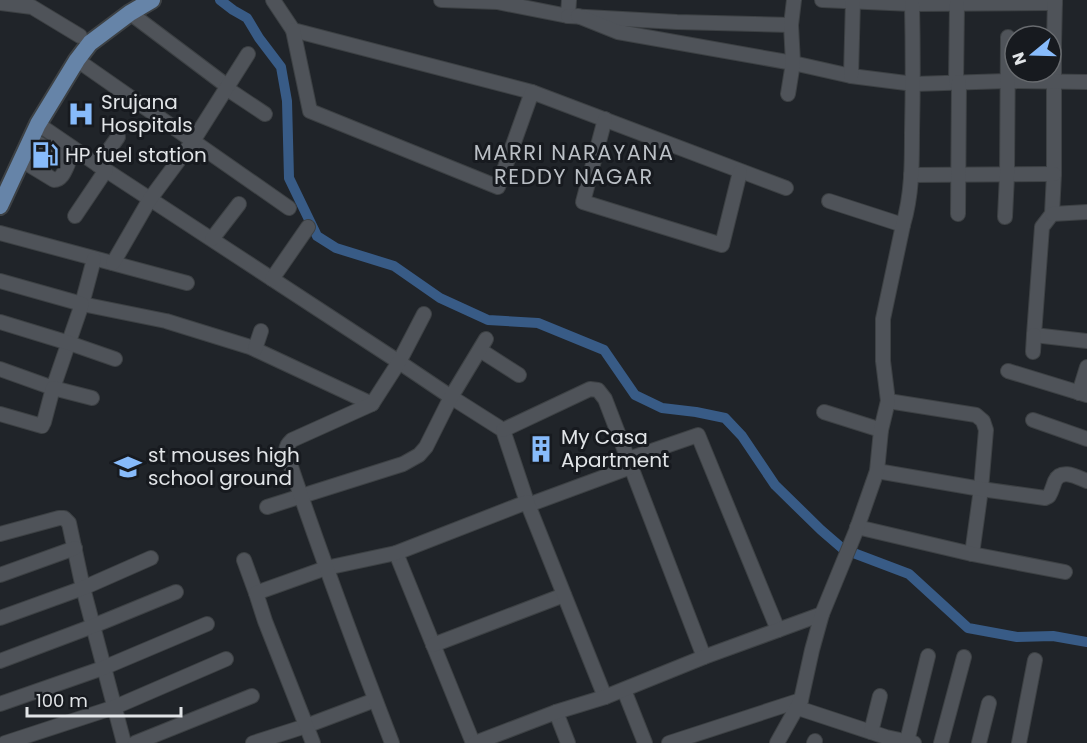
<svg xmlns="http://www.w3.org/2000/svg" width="1087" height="743" font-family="Poppins,sans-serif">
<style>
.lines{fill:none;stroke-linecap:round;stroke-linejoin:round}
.canal{stroke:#385b86;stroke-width:10}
.minor-casing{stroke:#3d4144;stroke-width:16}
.major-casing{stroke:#3d4144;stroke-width:20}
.minor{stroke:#4f5359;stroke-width:14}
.major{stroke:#6684a8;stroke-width:16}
.labels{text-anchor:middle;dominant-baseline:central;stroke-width:6;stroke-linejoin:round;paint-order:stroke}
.poi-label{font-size:20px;fill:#e1e4e7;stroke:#171a1f;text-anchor:start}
.neighbourhood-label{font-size:21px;letter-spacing:1.5px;fill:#babfc5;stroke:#171a1f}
</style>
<rect width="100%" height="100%" fill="#202429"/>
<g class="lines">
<!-- canal -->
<polyline class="canal" points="220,0 233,10 247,18 259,38 281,67 287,101 289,178 317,236 336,248 394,266 440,298 488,320 538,323 604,350 635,395 662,408 696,412 725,418 742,436 775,485 821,530 843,549 909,574 968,628 1017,637 1053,636 1087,642"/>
<defs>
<g id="minor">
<polyline points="273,0 293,30 532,92"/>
<polyline points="441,0 497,2 568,16 569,0"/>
<polyline points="822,0 912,4 1055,3"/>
<polyline points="1055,0 1054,44 1054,174 1052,214 1042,227 1034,335 1087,341"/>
<polyline points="0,3 32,7 80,36"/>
<polyline points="130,13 227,86"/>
<polyline points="568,16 677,22 791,25"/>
<polyline points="578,16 618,32 793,63 851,76 914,84 1007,81 1087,82"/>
<polyline points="293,30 310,111 498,187 532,92 786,188"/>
<polyline points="77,60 289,208"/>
<polyline points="851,76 853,0"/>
<polyline points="956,83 957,4"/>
<polyline points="226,88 265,114"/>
<polyline points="788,94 793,63 791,25 794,0"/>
<polyline points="605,119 583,202 722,245 740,172"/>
<polyline points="38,124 98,165 399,362 451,397 503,430 527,502"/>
<path d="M 21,160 L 54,180 C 62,180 65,170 68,164 L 66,159 L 31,139"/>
<polyline points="98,165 118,137"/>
<polyline points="911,175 1054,174"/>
<polyline points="829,201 903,225"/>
<polyline points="958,214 959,82"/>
<polyline points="1052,214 1087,212"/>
<polyline points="75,216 106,170"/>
<polyline points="1005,217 1007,175 1008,37"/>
<path d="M 0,233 C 62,250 125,266 187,283"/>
<polyline points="212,239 239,204"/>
<polyline points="94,259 82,304 166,321 250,347 372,404"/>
<polyline points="113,263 150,199 193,141 248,54"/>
<polyline points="272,279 308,227"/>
<polyline points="0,281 82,304 53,388 0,369"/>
<polyline points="0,322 69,343 115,359"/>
<polyline points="255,349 261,331"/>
<polyline points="480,350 519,375"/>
<polyline points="1033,352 1034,335"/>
<polyline points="1008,371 1087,395"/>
<polyline points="1079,393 1087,367"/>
<polyline points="888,401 976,415 983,421 986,430 981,489 972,554"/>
<polyline points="824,412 881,430"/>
<polyline points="0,414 42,426 44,422 53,388 92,398"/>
<polyline points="1033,420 1087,439"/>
<polyline points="503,430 590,389 598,390 605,399 704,657"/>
<polyline points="628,459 698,435 778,630"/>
<path d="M 877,471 L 981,489 L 1045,498 L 1049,496 C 1052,491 1053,486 1055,481 C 1061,468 1077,477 1087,481"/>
<polyline points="528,505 631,467"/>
<polyline points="267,507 403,464 419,455 426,447 451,397 486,339"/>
<polyline points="857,527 972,554 1065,572"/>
<polyline points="0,534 59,518 64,518 69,523 83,588 124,743"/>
<polyline points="396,553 473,743"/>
<polyline points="244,560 256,593"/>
<polyline points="0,575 75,548"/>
<polyline points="0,618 83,588 151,558"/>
<polyline points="433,645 564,595"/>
<polyline points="0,661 93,626 176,592"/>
<polyline points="624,690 645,743"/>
<polyline points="0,704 103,668 207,624"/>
<polyline points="798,708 886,737 914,743"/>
<polyline points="556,712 568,743"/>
<polyline points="871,732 880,696"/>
<polyline points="907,741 928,656"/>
<polyline points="5,743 115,707 226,659"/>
<polyline points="135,743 252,696"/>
<polyline points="253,743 306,726 375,700"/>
<polyline points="313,743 265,621 256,593 326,568 396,553 527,502 605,697"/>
<path d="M 392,743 C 355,647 319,550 286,452 C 286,446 288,444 292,440 L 372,404 L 399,362 L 424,314"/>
<polyline points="475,743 556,712 605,697 704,657 822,614"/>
<polyline points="669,743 801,700"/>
<path d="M 777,743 L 801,700 L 812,650 L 822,614 L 856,531 L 877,471 L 881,430 L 888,401 L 883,361 L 883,319 L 903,225 C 912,195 912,164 912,133 C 913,90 913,48 912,4"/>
<polyline points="814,743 815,741"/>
<polyline points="941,743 964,657"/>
<polyline points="979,743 989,703"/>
<polyline points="1019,743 1035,660"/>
</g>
<polyline id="major" points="0,206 38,124 77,60 90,43 130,13 152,0"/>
</defs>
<!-- minor casing -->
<use href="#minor" class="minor-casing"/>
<!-- major casing -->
<use href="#major" class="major-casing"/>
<!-- minor -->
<use href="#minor" class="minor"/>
<!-- major -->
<use href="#major" class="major"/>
</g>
<!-- icons -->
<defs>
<symbol id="hospital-bare" viewBox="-9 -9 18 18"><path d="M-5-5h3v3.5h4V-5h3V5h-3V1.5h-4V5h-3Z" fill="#87bbfb" stroke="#171a1f" stroke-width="2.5" paint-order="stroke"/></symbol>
<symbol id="fuel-bare" viewBox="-9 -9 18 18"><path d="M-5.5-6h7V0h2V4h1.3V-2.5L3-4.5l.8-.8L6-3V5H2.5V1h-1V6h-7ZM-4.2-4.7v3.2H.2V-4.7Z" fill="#87bbfb" stroke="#171a1f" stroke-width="2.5" paint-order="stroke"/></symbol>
<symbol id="building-bare" viewBox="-9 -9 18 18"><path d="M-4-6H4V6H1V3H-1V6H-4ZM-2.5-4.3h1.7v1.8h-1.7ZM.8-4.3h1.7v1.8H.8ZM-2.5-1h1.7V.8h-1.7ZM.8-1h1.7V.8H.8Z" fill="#87bbfb" stroke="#171a1f" stroke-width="2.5" paint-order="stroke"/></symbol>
<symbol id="school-bare" viewBox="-9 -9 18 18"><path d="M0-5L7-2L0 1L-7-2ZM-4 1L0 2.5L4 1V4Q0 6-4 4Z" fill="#87bbfb" stroke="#171a1f" stroke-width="2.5" paint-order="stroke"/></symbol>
</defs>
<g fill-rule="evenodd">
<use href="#hospital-bare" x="62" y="95" width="38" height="38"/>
<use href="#fuel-bare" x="26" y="136" width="38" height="38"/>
<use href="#building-bare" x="522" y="430" width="38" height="38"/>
<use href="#school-bare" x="109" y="448" width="38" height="38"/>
</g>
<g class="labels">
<!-- poi labels -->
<g class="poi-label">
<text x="101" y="102">Srujana<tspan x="101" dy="23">Hospitals</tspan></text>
<text x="65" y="155">HP fuel station</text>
<text x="561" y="437">My Casa<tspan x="561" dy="23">Apartment</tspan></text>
<text x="148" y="455">st mouses high<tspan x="148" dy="23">school ground</tspan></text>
</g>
<!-- neighbourhood labels -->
<g class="neighbourhood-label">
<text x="574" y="152">MARRI NARAYANA<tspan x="574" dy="24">REDDY NAGAR</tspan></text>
</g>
</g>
<!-- north arrow -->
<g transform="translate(1033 54) rotate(251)"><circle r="28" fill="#171a1f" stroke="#686b6f" stroke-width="1.5"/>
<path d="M0-4.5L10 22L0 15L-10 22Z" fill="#87bbfb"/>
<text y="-9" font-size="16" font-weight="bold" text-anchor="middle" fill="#e1e4e7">N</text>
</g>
<!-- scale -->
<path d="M27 707v9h154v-9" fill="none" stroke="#e1e4e7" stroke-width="3"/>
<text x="36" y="707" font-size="18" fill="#e1e4e7" stroke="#171a1f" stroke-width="4.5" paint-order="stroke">100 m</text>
</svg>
